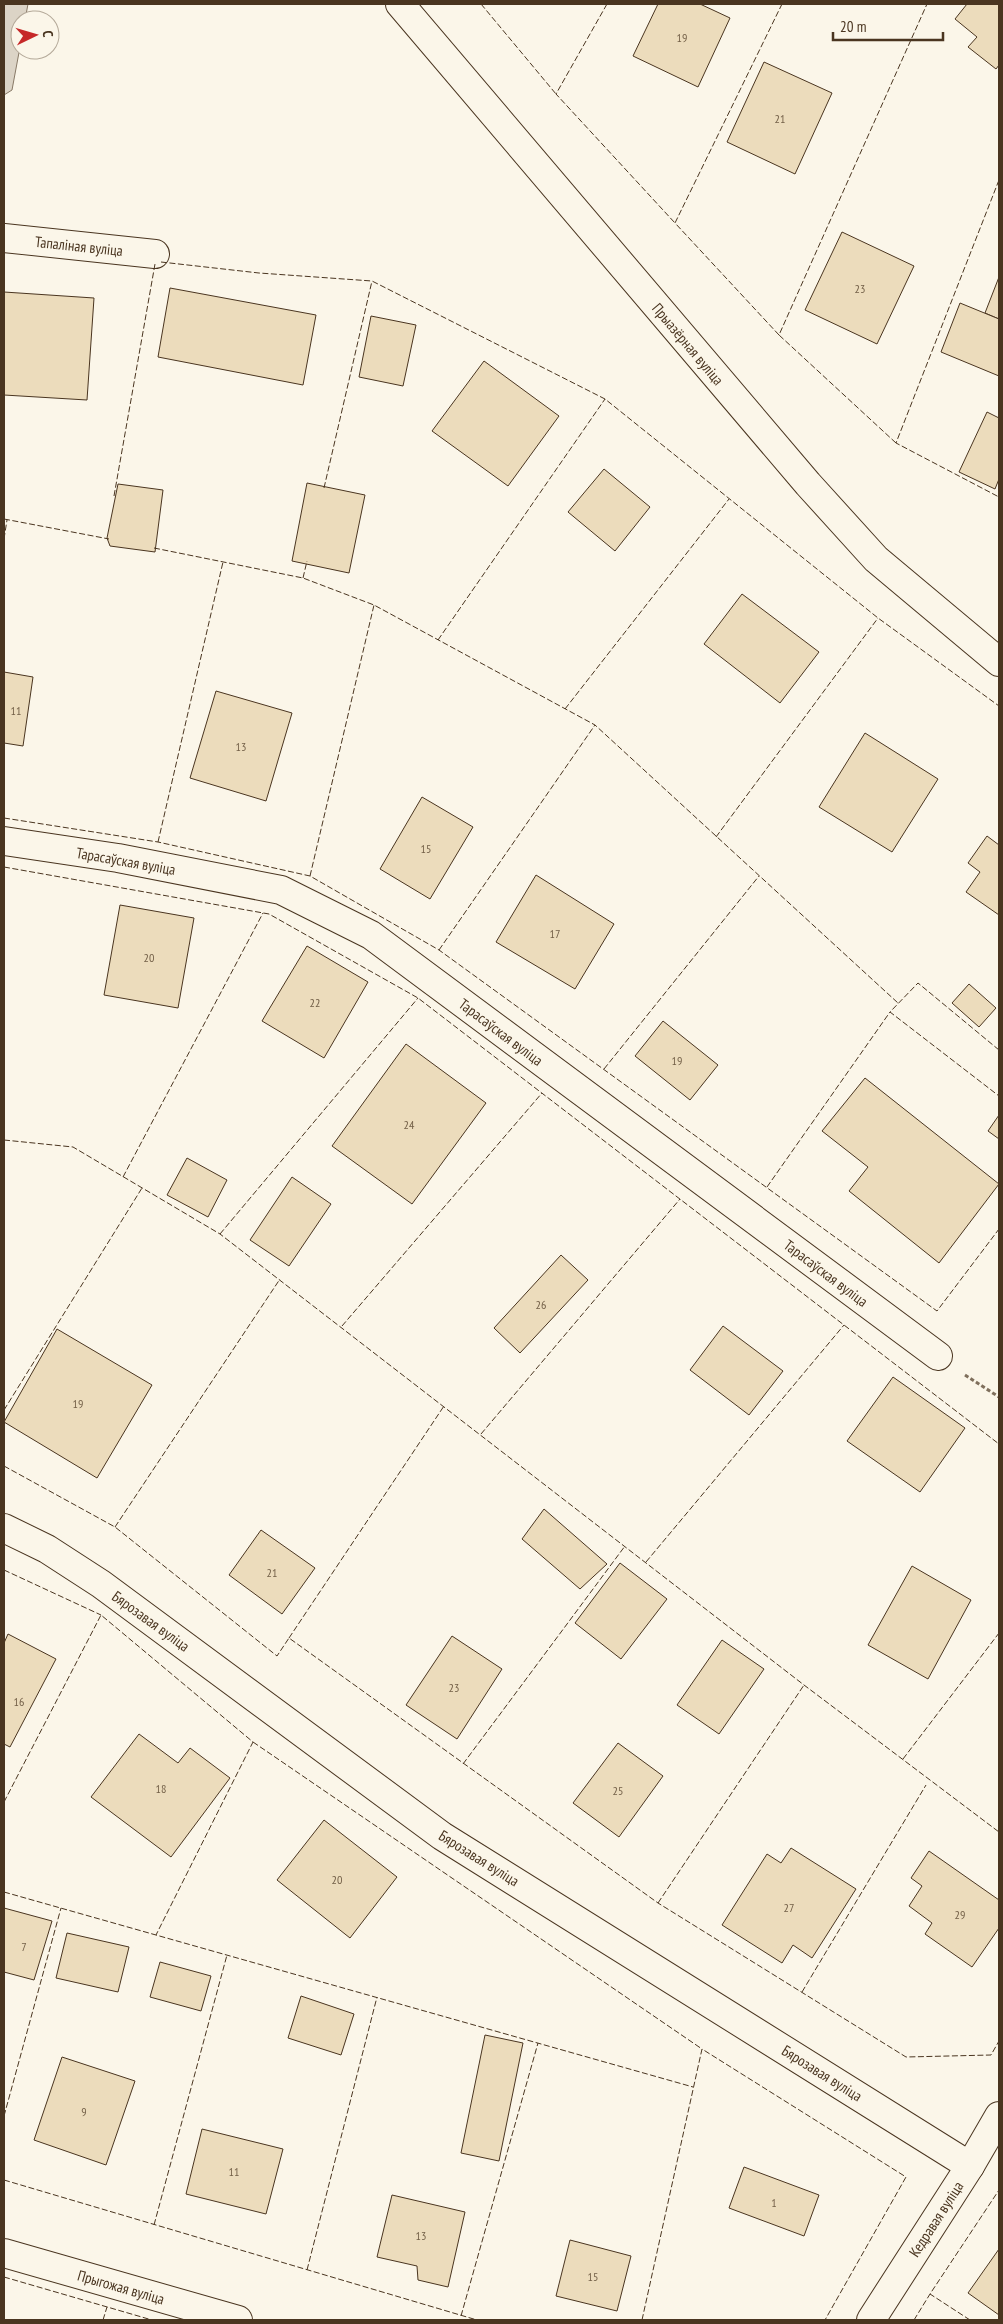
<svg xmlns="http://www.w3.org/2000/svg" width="1003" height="2324" font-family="'PT Sans Narrow',sans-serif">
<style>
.water{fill:#dcd4c6;stroke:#887966}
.building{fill:#ecdcbc;stroke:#4a3520}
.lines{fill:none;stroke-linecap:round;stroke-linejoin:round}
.street-casing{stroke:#4a3520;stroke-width:30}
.path{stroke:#7f6f5c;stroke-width:3;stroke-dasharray:4 2.5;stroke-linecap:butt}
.street{stroke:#fbf6e9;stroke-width:28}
.fence{stroke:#4a3520;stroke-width:1;stroke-dasharray:6 2.5;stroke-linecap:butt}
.labels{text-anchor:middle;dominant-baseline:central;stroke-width:4;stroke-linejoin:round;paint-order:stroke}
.number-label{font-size:12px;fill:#725f47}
.street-label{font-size:15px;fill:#4a3520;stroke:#fbf6e9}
</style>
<rect width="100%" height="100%" fill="#fbf6e9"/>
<!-- water -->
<polygon class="water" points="4,4 28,4 25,20 20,20 20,47 12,90 4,95"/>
<!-- building -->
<g class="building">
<polygon points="658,4 700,4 730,18 698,87 633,56"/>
<polygon points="967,4 999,4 999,65 996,69 968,47 977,37 955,19"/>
<polygon points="764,62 832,93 795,174 727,142"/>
<polygon points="842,232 914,266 877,344 805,310"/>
<polygon points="999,277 999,319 985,313"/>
<polygon points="170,288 316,315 303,385 158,357"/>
<polygon points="4,292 94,298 87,400 4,395"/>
<polygon points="960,303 999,319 999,376 941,352"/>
<polygon points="371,316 416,325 403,386 359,377"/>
<polygon points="484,361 559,416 508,486 432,431"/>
<polygon points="987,412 999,418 999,479 995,489 959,472"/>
<polygon points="604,469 650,507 615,551 568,512"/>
<polygon points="307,483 365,495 349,573 292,561"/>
<polygon points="118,484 163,490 155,552 110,546 107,538"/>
<polygon points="742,594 819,652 780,703 704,644"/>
<polygon points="4,672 33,677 23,746 4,743"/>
<polygon points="216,691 292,713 266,801 190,778"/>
<polygon points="865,733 938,779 892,852 819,807"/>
<polygon points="422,797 473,827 430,899 380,869"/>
<polygon points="987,836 999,845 999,915 966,892 980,872 968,863"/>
<polygon points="536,875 614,924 575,989 496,942"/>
<polygon points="120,905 194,918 178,1008 104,995"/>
<polygon points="307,946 368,982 324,1058 262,1021"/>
<polygon points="969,984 996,1008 979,1027 952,1003"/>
<polygon points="663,1021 718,1065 690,1100 635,1056"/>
<polygon points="406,1044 486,1103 412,1204 332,1146"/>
<polygon points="865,1078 999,1184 939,1263 849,1191 868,1167 822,1131"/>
<polygon points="999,1115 999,1139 988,1131"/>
<polygon points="187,1158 227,1180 208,1217 167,1195"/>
<polygon points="292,1177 331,1204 289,1266 250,1240"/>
<polygon points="561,1255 588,1280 520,1353 494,1328"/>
<polygon points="723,1326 783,1371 749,1415 690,1370"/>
<polygon points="57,1329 152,1385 97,1478 4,1422"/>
<polygon points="893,1377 965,1428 920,1492 847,1441"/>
<polygon points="544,1509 607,1564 580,1589 522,1539"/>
<polygon points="261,1530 315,1568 282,1614 229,1575"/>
<polygon points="620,1563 667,1599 621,1659 575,1623"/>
<polygon points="912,1566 971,1600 928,1679 868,1645"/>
<polygon points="8,1634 56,1659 10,1747 4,1744 4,1643"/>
<polygon points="452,1636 502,1669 457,1739 406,1705"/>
<polygon points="722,1640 764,1669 719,1734 677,1705"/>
<polygon points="139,1734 178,1763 190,1748 230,1778 171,1857 91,1797"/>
<polygon points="618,1743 663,1776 619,1837 573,1803"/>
<polygon points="324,1820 397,1877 350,1938 277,1880"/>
<polygon points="791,1848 856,1889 812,1958 793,1945 782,1963 722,1925 767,1854 781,1863"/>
<polygon points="929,1851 999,1900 999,1928 972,1967 925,1934 932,1923 909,1906 922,1886 911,1878"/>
<polygon points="4,1908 52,1921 34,1980 4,1972"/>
<polygon points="67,1933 129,1947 118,1992 56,1978"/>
<polygon points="160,1962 211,1976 201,2011 150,1997"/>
<polygon points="301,1996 354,2014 341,2055 288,2038"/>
<polygon points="485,2035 523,2043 499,2161 461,2153"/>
<polygon points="62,2057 135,2081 106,2165 34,2140"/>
<polygon points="202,2129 283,2149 266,2214 186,2194"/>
<polygon points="744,2167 819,2195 804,2236 729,2208"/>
<polygon points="392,2195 465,2212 448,2287 418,2280 417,2266 377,2257"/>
<polygon points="570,2240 631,2256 617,2311 556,2296"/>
<polygon points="999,2249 999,2315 968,2293"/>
</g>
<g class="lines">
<defs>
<g id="street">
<polyline points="400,4 808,484 876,559 999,662"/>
<polyline points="4,238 155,254"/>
<polyline points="4,841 118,858 281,890 371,935 938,1356"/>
<polyline points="4,1528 47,1549 101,1584 442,1836 970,2166"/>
<polyline points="4,2253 238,2320"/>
<polyline points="871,2320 970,2166 999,2116"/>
</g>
</defs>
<!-- street casing -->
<use href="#street" class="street-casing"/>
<!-- path -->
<polyline class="path" points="965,1375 999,1397"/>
<!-- street -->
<use href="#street" class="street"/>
<!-- fence -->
<g class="fence">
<polyline points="481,4 556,94"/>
<polyline points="607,4 556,94 675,223"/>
<polyline points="999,180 896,443 999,497"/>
<polyline points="161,262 259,273 372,281 605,399 878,618 999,706"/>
<polyline points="779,335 675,223 782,4"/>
<polyline points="896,443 779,335 927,4"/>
<polyline points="324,488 372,281"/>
<polyline points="114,496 155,264"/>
<polyline points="4,519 109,539"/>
<polyline points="4,539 7,520"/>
<polyline points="154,548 303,578 374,605 595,725 898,1003"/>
<polyline points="303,578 307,561"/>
<polyline points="438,640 605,399"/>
<polyline points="565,709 729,499"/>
<polyline points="4,818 158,842 310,876 439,950 937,1311 999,1229"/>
<polyline points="716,837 878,618"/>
<polyline points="158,842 223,562"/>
<polyline points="4,867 269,914 418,998 999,1444"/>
<polyline points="310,876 374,605"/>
<polyline points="439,950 595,725"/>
<polyline points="999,1050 918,983 890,1012 999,1096"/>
<polyline points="604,1069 759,876"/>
<polyline points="4,1140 73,1147 220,1234 804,1685 999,1832"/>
<polyline points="123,1177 263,913"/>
<polyline points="767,1187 890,1012"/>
<polyline points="220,1234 418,998"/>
<polyline points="342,1326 542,1093"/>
<polyline points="4,1410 142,1188"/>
<polyline points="481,1434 680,1199"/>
<polyline points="4,1466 115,1527 277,1656 289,1638 658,1903 906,2057 991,2055 999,2041"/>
<polyline points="115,1527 280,1279"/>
<polyline points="646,1562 844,1325"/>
<polyline points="4,1570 101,1615"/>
<polyline points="289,1638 444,1406"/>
<polyline points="253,1742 702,2049"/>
<polyline points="903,1759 999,1633"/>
<polyline points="463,1764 625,1546"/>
<polyline points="4,1802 101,1615 253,1742 156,1935"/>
<polyline points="4,1892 693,2087"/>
<polyline points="658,1903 804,1685"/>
<polyline points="802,1992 926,1785"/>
<polyline points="4,2116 61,1908"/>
<polyline points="4,2180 477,2320"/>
<polyline points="154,2225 227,1955"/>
<polyline points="307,2270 377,1997"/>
<polyline points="4,2277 152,2320"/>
<polyline points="461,2316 538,2043"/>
<polyline points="103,2320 107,2307"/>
<polyline points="642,2320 702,2049 906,2177 825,2320"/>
<polyline points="914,2320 930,2294"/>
<polyline points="970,2320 930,2294 999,2190"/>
</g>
</g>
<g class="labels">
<!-- number labels -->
<g class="number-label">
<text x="682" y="37">19</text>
<text x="780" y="118">21</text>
<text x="860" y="288">23</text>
<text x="16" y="710">11</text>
<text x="241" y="746">13</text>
<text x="426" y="848">15</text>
<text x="555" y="933">17</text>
<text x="149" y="957">20</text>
<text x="315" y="1002">22</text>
<text x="677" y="1060">19</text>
<text x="409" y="1124">24</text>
<text x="541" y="1304">26</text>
<text x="78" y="1403">19</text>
<text x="272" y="1572">21</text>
<text x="454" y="1687">23</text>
<text x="19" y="1701">16</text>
<text x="161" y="1788">18</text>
<text x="618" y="1790">25</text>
<text x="337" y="1879">20</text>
<text x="789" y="1907">27</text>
<text x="960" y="1914">29</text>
<text x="24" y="1946">7</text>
<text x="84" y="2111">9</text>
<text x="234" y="2171">11</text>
<text x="774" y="2202">1</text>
<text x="421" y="2235">13</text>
<text x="593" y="2276">15</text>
</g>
<!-- street labels -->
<g class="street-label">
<text transform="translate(79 246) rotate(6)">Тапаліная вуліца</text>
<text transform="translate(688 344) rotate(50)">Прыазёрная вуліца</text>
<text transform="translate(126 861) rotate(10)">Тарасаўская вуліца</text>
<text transform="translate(501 1032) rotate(37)">Тарасаўская вуліца</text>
<text transform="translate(826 1273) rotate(37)">Тарасаўская вуліца</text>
<text transform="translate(151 1621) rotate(36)">Бярозавая вуліца</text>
<text transform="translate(479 1858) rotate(32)">Бярозавая вуліца</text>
<text transform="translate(822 2073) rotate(32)">Бярозавая вуліца</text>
<text transform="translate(936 2219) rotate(-57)">Кедравая вуліца</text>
<text transform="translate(121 2287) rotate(16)">Прыгожая вуліца</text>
</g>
</g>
<!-- border -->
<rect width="1003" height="2324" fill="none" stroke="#4a3520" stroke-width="10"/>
<!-- north arrow -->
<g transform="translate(35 35) rotate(85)"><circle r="24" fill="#fbf6e9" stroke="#b4a999"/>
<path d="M0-4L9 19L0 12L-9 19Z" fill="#c62828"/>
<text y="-8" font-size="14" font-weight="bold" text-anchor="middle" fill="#4a3520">С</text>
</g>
<!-- scale -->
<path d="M833 32v8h110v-8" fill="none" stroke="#4a3520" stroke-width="2.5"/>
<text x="840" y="32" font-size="15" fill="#4a3520" stroke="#fbf6e9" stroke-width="4" paint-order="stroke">20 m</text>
</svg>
